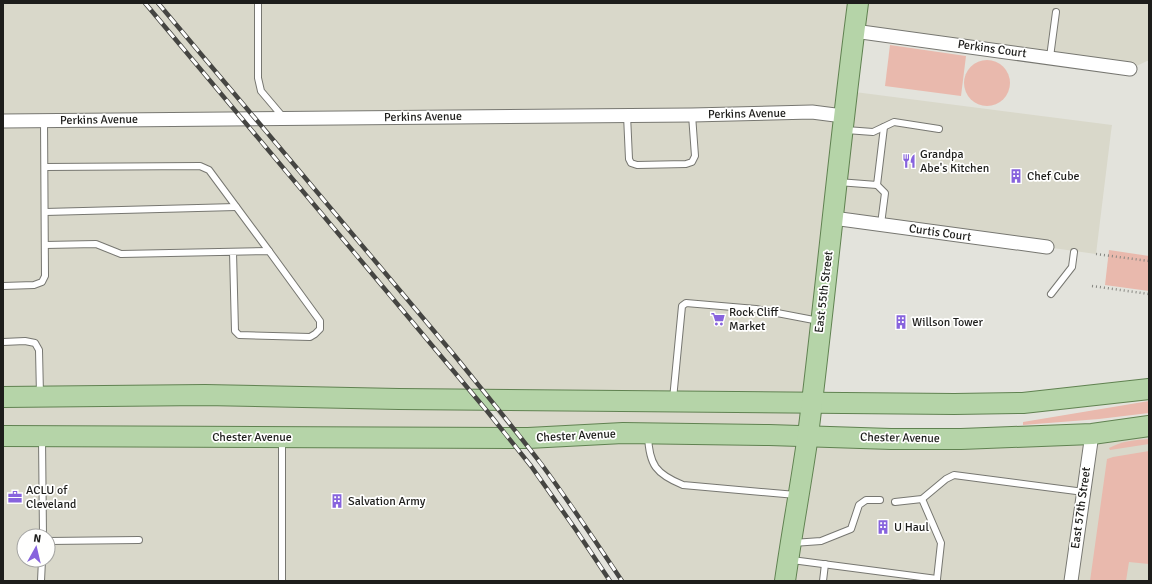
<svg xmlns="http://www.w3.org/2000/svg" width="1152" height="584" font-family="Signika,sans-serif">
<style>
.built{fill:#d9d8ca;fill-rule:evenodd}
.green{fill:#e9b9ad}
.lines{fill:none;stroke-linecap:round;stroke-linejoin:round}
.service-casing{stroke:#777771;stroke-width:8}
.minor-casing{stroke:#777771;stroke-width:15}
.primary-casing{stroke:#608251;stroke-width:22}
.path{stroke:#868681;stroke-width:2.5;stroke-dasharray:1 3;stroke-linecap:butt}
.service{stroke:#fff;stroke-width:6}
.minor{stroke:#fff;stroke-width:13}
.primary{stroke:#b5d4a8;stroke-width:20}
.rail-casing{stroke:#454542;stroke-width:4.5}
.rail{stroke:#fffffe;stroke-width:3;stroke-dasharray:9;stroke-linecap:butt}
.labels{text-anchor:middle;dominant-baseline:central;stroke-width:3.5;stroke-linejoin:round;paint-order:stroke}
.street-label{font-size:12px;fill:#1d1d1b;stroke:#fffffe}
.poi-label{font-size:12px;fill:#1d1d1b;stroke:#fffffe;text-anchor:start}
</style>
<rect width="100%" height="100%" fill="#e3e3dc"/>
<!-- built -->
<path class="built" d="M 3,3 L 1149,3 L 1149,61 L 1147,61 L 1130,69 L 854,31 L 847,91 L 1112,125 L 1111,132 L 1096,254 L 833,218 L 808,436 L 1149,426 L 1149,581 L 622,581 L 584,525 L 543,466 L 520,438 L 450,365 L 531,466 L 576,530 L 610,581 L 3,581 ZM 24,536 L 48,536 L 48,560 L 24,560 Z"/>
<!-- green -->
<g class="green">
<polygon points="890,45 966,56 961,96 885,86"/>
<circle cx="987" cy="83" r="23"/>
<polygon points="1109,250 1149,256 1149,291 1105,285"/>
<polygon points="1149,401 1149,413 1099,419 1023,425 1023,422"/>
<path d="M 1149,439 L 1149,444 L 1110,450 L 1109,448 C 1122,441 1135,440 1149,439 Z"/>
<polygon points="1149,451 1149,564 1129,562 1126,581 1090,581 1107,459 1113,457"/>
</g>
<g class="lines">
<defs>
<g id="service">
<polyline points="258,3 258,78 261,91 283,117"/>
<polyline points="1050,57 1056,12"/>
<polyline points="627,115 629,159 631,163 637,165 686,164 692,162 695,156 692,115"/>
<polyline points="846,130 873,132 894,122 939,129"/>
<polyline points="45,167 200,166 209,170 269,251"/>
<polyline points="838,182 877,185 884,127"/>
<polyline points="877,185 885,193 881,224"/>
<polyline points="45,212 236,207"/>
<polyline points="45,245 96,244 121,254 269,251 320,321 320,329 315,334 310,337 239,335 235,331 233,252"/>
<polyline points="3,286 34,285 42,282 45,276 44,121"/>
<polyline points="1051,294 1072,267 1074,252"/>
<polyline points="3,342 25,341 35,343 39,350 40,395"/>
<polyline points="673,399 682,306 686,303 756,309 819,321"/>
<path d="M 648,435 C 649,465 656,474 683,485 L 796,495"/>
<polyline points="42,438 43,536"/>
<polyline points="282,441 282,581"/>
<polyline points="922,499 941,543 937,579"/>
<polyline points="895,502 922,499 946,479 954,475 1084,492"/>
<polyline points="48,541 139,540"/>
<polyline points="793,543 821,541 851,529 859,505 866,500 880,500"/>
<polyline points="792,560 937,579 937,581"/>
<polyline points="41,581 42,560"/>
<polyline points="823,581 825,564"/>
</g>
<g id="minor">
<polyline points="854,31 1130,69"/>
<polyline points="3,121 692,115 812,112 843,116"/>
<polyline points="833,218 1047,247"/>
<polyline points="1071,581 1092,434"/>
</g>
<g id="primary">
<polyline points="3,397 205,395 399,399 954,404 1023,403 1149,389"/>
<polyline points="3,436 528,438 623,433 769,435 891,439 961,439 1092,434 1149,426"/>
<path d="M 785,581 C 792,532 801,484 808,435 C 826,291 839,147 858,3"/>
</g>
</defs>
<!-- service casing -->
<use href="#service" class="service-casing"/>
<!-- minor casing -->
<use href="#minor" class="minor-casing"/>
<!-- primary casing -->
<use href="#primary" class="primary-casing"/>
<!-- path -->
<g class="path">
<polyline points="1096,254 1149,261"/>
<polyline points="1092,286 1149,294"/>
</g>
<!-- service -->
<use href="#service" class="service"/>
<!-- minor -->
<use href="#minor" class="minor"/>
<!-- primary -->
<use href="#primary" class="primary"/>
<defs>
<g id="rail">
<polyline points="145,3 487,411 531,466 576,530 610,581"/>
<path d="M 158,3 L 455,356 C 484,392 514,428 542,465 C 570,503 596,542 622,581"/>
</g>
</defs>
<!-- rail casing -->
<use href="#rail" class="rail-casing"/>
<!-- rail -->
<use href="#rail" class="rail"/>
</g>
<!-- icons -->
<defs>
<symbol id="restaurant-bare" viewBox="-9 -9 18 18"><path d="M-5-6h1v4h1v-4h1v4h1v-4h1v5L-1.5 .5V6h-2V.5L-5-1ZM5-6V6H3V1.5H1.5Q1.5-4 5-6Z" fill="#8763dd" stroke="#fffffe" stroke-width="2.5" paint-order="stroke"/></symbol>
<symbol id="building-bare" viewBox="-9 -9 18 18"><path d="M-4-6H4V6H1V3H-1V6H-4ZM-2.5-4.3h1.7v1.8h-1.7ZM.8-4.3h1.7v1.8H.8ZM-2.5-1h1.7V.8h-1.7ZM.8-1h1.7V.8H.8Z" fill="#8763dd" stroke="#fffffe" stroke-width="2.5" paint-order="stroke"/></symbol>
<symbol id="supermarket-bare" viewBox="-9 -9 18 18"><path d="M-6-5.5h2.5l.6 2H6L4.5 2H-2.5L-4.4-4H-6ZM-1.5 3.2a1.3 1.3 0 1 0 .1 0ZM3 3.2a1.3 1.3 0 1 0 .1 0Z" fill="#8763dd" stroke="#fffffe" stroke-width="2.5" paint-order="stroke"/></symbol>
<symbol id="office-bare" viewBox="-9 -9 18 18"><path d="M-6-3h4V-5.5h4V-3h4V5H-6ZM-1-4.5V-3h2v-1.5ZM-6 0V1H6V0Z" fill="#8763dd" stroke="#fffffe" stroke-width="2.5" paint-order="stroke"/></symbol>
</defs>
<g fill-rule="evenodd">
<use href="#restaurant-bare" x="899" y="151" width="20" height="20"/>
<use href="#building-bare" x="1006" y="166" width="20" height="20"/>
<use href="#supermarket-bare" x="708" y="309" width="20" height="20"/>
<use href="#building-bare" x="891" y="312" width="20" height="20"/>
<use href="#office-bare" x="5" y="487" width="20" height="20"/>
<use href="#building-bare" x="327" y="491" width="20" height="20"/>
<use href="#building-bare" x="873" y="517" width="20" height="20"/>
</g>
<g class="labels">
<!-- street labels -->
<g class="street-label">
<text transform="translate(992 49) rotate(8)">Perkins Court</text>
<text transform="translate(747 114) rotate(-1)">Perkins Avenue</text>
<text transform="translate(423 117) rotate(-1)">Perkins Avenue</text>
<text transform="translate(99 120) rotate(-1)">Perkins Avenue</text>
<text transform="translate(940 233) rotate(8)">Curtis Court</text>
<text transform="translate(824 292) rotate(-83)">East 55th Street</text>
<text transform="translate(576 436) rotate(-3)">Chester Avenue</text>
<text x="252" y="437">Chester Avenue</text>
<text transform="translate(900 438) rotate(1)">Chester Avenue</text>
<text transform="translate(1081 508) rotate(-82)">East 57th Street</text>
</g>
<!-- poi labels -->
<g class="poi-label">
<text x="920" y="154">Grandpa<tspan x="920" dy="14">Abe's Kitchen</tspan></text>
<text x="1027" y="176">Chef Cube</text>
<text x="729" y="312">Rock Cliff<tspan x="729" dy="14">Market</tspan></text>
<text x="912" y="322">Willson Tower</text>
<text x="26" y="490">ACLU of<tspan x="26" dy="14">Cleveland</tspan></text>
<text x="348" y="501">Salvation Army</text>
<text x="894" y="527">U Haul</text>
</g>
</g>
<!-- border -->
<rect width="1152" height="584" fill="none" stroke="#1d1d1b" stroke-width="8"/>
<!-- north arrow -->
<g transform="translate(36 548) rotate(8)"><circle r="19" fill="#fffffe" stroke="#a5a5a3"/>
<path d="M0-3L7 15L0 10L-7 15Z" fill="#8763dd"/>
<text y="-6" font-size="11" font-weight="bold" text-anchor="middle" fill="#1d1d1b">N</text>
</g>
</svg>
